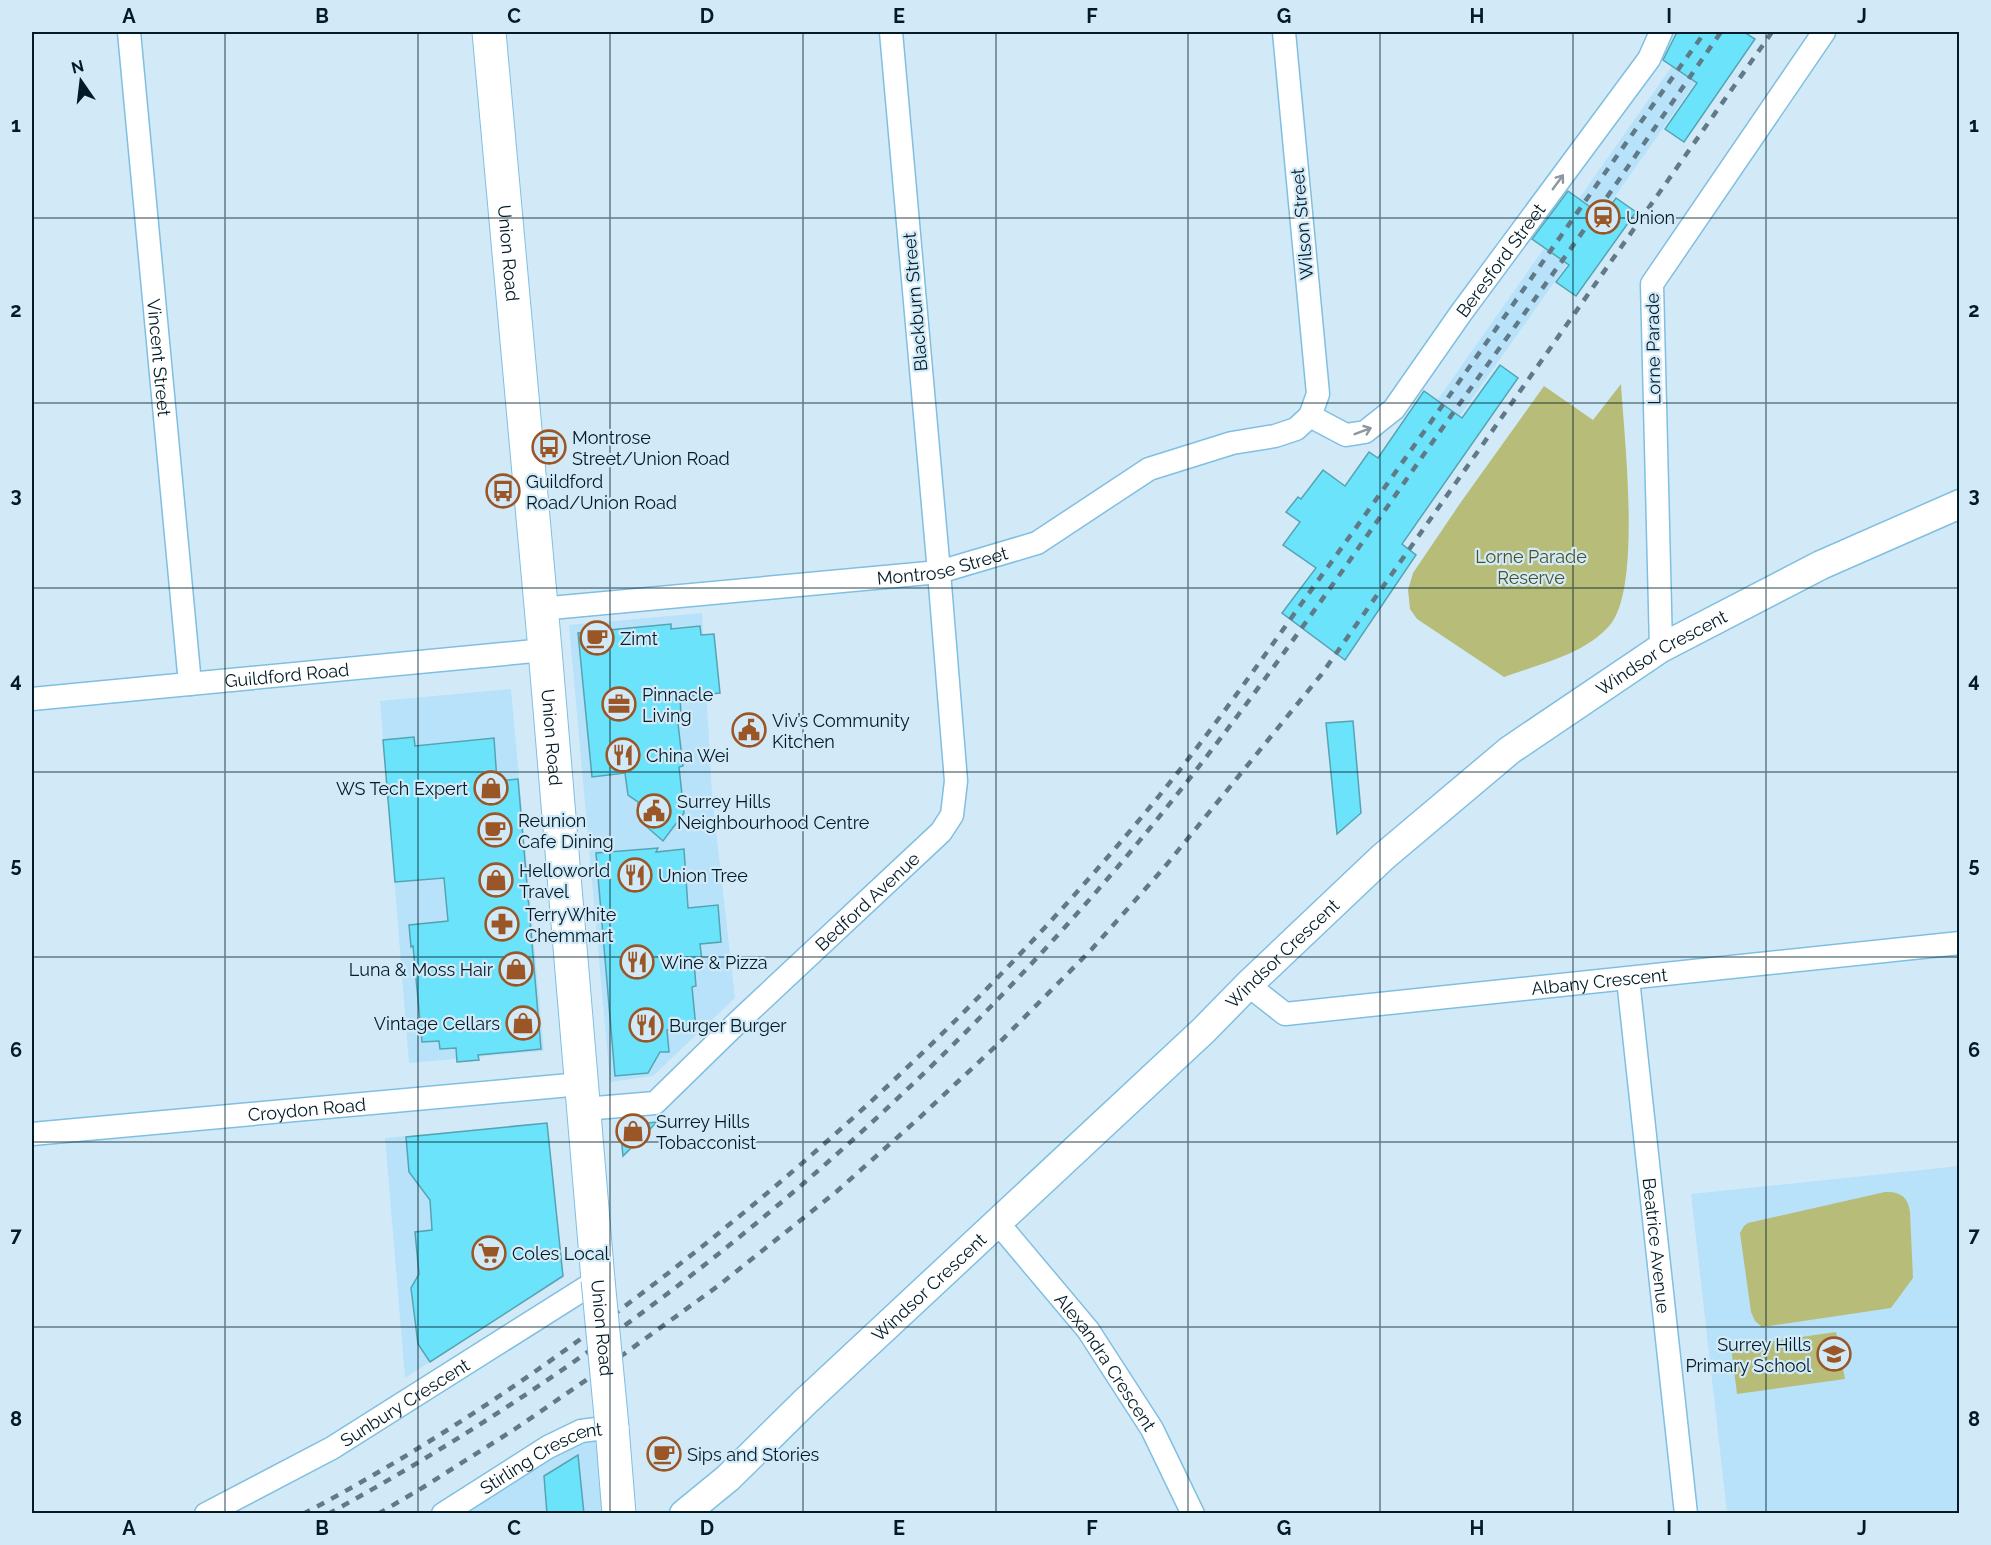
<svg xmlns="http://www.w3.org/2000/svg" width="1991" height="1545" font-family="Raleway,sans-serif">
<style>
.built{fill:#b8e2f9}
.green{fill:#b7bd79}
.building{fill:#6ae3fb;stroke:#55a3b3;stroke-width:1.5}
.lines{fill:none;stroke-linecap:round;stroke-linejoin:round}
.minor-casing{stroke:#80bfe1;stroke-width:25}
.tertiary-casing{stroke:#80bfe1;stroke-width:31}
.secondary-casing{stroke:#80bfe1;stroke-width:35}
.minor{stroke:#fff;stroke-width:22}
.tertiary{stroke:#fff;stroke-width:28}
.secondary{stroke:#fff;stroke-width:33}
.rail{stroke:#627a87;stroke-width:4.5;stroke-dasharray:8 8;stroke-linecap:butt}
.secondary-bridge-casing{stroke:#80bfe1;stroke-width:35;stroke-linecap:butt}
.secondary-bridge{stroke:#fff;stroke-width:33}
.oneway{stroke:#8d989e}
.grid{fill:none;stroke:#021b27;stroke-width:1.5;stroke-opacity:0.55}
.labels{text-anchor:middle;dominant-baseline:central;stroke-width:4.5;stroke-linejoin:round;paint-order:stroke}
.poi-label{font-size:18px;fill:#021b27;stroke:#d2eaf8;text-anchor:start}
.street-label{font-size:18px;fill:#021b27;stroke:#d2eaf8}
.park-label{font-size:18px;fill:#4d5021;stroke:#d2eaf8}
.neatline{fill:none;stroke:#021b27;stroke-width:2}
.grid-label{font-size:20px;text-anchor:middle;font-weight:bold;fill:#021b27}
</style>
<rect width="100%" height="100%" fill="#d2eaf8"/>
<!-- built -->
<g class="built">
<polygon points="1696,32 1731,32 1380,529 1358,513"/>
<polygon points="702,613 712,795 735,998 653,1076 610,1082 569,625"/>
<polygon points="511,689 544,1051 409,1063 380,701"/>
<polygon points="547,1123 563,1276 405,1378 385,1138"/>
<polygon points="1959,1166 1959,1513 1727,1513 1691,1194"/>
<polygon points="612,1427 619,1513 443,1514 548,1447"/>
</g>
<!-- green -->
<g class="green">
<path d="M 1621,384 C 1624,436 1642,587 1610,625 C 1584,655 1539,664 1504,677 L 1417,619 L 1410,609 L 1408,590 L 1413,573 L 1461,502 L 1544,386 L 1593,420 Z"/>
<path d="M 1885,1192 C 1900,1191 1908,1197 1910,1212 L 1913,1278 L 1891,1308 L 1762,1327 L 1755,1321 L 1751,1312 L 1740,1233 L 1744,1226 L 1748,1223 Z"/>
<polygon points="1836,1332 1845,1379 1737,1394 1731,1347"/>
</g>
<!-- building -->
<g class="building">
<polygon points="1677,32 1744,32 1755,39 1684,142 1665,129 1697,83 1663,60"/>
<polygon points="1568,191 1603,216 1616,198 1636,212 1576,296 1556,282 1569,265 1532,239"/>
<polygon points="1500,365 1518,378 1402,544 1416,555 1345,660 1282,613 1316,568 1283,545 1300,522 1286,512 1298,497 1301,499 1323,470 1345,486 1369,452 1378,458 1424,391 1462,418"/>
<polygon points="671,624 671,629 700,626 701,635 714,634 720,693 680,697 681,715 677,715 683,766 679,767 684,813 663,841 640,821 638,802 628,795 625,773 592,777 578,633"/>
<polygon points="1353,721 1361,813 1337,834 1326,723"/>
<polygon points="414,737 415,746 494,738 497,781 518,779 541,1049 478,1055 479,1060 457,1062 456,1048 440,1049 439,1041 422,1042 413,946 411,947 409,925 448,921 444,878 395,882 383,740"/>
<polygon points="658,848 656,852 684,849 688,908 718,905 721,942 700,944 702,961 694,962 696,986 692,987 696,1028 667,1030 669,1052 660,1052 648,1073 615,1076 596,853"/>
<polygon points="657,1122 623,1156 620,1126"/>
<polygon points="547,1123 563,1276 430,1362 418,1344 411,1288 419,1274 415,1232 432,1230 430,1200 409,1172 406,1137"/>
<polygon points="578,1455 584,1514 547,1514 544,1476"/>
</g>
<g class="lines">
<defs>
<g id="minor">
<path id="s1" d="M 129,32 L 190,684"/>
<path id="s2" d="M 1310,416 L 1346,435 L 1365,432 L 1394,409 L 1461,313 L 1649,59 L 1661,32"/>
<path id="s3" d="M 540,609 L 939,572 L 1037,543 L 1149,469 L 1232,443 L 1275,436 L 1296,429 L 1310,416 L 1318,394 L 1284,32"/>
<polyline points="1661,648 1652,284 1824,32"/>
<path id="s4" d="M 32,699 L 545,650"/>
<path id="s5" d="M 1628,979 L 1686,1514"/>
<path id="s6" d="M 1248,985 L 1285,1014 L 1960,943"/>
<path id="s7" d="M 584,1109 L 655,1103 L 741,1019 L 941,832 L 952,815 L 956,781 L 939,572 L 891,32"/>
<path id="s8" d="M 32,1134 L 581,1084"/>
<path id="s9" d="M 998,1223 L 1088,1330 L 1152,1429 L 1193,1514"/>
<path id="s10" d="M 206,1514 L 332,1448 L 598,1280"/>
<path id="s11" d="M 443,1514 L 548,1447 L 581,1431 L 612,1427"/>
</g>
<g id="tertiary">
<path id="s12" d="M 684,1514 L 728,1478 L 805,1402 L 1204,1030 L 1248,985 L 1383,857 L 1510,750 L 1661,648 L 1821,565 L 1960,504"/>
</g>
<g id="secondary">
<path id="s13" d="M 489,32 L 545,650 L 598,1280"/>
<polyline points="612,1427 619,1514"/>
</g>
</defs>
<!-- minor casing -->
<use href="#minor" class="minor-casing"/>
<!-- tertiary casing -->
<use href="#tertiary" class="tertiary-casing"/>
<!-- secondary casing -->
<use href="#secondary" class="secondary-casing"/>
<!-- minor -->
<use href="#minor" class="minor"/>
<!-- tertiary -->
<use href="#tertiary" class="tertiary"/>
<!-- secondary -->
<use href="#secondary" class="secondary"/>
<!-- rail -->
<g class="rail">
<path d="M 303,1514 C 419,1453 529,1379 633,1300 C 823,1157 998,991 1150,807 C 1216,727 1274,641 1335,557 C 1460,383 1580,206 1705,32"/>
<path d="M 328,1514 C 612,1359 868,1150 1082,908 C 1201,774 1304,626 1406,480 C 1469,389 1535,300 1598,210 C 1639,151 1680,91 1721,32"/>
<polyline points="378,1514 422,1488 515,1429 624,1354 718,1286 836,1192 918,1119 997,1045 1091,950 1163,869 1321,675 1772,32"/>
</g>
<defs>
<g id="secondary-bridge">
<path id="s14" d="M 598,1280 L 612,1427"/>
</g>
</defs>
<!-- secondary-bridge casing -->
<use href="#secondary-bridge" class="secondary-bridge-casing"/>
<!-- secondary-bridge -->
<use href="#secondary-bridge" class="secondary-bridge"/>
</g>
<!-- one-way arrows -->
<defs><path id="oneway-shaft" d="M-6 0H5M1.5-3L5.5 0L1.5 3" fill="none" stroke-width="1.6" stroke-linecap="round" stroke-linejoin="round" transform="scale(1.5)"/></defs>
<g class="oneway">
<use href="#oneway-shaft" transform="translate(1558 182) rotate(-54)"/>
<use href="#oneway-shaft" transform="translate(1363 431) rotate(-21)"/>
</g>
<!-- grid -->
<path class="grid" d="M 225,32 L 225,1514M 418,32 L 418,1514M 610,32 L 610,1514M 803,32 L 803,1514M 996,32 L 996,1514M 1188,32 L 1188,1514M 1380,32 L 1380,1514M 1573,32 L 1573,1514M 1766,32 L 1766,1514M 32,218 L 1960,218M 32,403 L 1960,403M 32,588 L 1960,588M 32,772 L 1960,772M 32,957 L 1960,957M 32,1142 L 1960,1142M 32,1327 L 1960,1327"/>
<!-- icons -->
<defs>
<symbol id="station-ring" viewBox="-11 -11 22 22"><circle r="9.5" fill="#d2eaf8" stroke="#9a5627" stroke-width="1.5"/><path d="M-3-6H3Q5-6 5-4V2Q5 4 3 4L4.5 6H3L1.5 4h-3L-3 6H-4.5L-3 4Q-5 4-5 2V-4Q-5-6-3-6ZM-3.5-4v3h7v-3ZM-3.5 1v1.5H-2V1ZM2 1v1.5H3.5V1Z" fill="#9a5627"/></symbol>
<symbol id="bus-ring" viewBox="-11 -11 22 22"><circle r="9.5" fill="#d2eaf8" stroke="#9a5627" stroke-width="1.5"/><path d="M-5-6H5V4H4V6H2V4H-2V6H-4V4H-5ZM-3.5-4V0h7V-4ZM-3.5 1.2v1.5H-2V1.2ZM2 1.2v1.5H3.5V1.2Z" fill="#9a5627"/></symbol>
<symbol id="cafe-ring" viewBox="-11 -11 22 22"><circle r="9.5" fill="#d2eaf8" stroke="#9a5627" stroke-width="1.5"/><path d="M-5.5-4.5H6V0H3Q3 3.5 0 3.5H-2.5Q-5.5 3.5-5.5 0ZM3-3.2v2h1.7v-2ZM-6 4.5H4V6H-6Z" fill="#9a5627"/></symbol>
<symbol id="office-ring" viewBox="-11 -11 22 22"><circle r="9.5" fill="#d2eaf8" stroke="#9a5627" stroke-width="1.5"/><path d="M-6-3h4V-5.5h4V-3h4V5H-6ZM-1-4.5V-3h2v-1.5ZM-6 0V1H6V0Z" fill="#9a5627"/></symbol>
<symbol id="civic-ring" viewBox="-11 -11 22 22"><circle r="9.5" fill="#d2eaf8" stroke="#9a5627" stroke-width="1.5"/><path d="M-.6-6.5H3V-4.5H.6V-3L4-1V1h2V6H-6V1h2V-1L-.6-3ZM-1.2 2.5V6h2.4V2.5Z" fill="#9a5627"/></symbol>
<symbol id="restaurant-ring" viewBox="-11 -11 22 22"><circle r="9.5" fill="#d2eaf8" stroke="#9a5627" stroke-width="1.5"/><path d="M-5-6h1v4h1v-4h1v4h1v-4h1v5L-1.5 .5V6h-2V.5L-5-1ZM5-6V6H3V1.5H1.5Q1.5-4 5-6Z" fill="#9a5627"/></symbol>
<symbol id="shop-ring" viewBox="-11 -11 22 22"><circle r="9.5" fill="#d2eaf8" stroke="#9a5627" stroke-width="1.5"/><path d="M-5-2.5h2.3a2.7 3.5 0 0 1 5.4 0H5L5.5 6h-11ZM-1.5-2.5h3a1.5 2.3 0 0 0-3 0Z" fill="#9a5627"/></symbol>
<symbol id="pharmacy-ring" viewBox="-11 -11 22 22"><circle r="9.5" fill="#d2eaf8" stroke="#9a5627" stroke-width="1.5"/><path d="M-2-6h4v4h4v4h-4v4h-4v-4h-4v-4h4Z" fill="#9a5627"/></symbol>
<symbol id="supermarket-ring" viewBox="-11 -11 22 22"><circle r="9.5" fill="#d2eaf8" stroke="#9a5627" stroke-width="1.5"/><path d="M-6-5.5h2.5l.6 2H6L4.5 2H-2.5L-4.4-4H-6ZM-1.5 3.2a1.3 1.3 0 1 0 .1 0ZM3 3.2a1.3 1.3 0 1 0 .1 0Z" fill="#9a5627"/></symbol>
<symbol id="school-ring" viewBox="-11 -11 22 22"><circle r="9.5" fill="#d2eaf8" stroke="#9a5627" stroke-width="1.5"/><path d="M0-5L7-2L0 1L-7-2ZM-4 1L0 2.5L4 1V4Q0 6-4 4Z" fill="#9a5627"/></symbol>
</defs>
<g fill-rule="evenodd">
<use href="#station-ring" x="1584" y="198" width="38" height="38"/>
<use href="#bus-ring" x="530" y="428" width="38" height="38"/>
<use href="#bus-ring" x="484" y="472" width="38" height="38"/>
<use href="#cafe-ring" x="578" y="619" width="38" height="38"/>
<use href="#office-ring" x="600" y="685" width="38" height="38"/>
<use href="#civic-ring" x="730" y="711" width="38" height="38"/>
<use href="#restaurant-ring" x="604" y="736" width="38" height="38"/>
<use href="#shop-ring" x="472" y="769" width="38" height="38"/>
<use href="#civic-ring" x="635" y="792" width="38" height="38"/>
<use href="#cafe-ring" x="476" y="811" width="38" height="38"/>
<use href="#restaurant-ring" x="616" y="856" width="38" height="38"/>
<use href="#shop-ring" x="477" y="861" width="38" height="38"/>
<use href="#pharmacy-ring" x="483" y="905" width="38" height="38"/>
<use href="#restaurant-ring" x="618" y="943" width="38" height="38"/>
<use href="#shop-ring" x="497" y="950" width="38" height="38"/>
<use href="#shop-ring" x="504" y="1004" width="38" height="38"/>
<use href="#restaurant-ring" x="627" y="1006" width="38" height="38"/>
<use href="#shop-ring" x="614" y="1112" width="38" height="38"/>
<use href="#supermarket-ring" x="470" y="1234" width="38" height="38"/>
<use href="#school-ring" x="1815" y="1335" width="38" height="38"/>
<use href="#cafe-ring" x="645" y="1435" width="38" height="38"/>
</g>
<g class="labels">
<!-- poi labels -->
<g class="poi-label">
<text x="1626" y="217">Union</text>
<text x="572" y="437">Montrose<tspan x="572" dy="21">Street/Union Road</tspan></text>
<text x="526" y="481">Guildford<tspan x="526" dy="21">Road/Union Road</tspan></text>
<text x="620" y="638">Zimt</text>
<text x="642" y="694">Pinnacle<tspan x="642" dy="21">Living</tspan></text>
<text x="772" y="720">Viv’s Community<tspan x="772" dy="21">Kitchen</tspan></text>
<text x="646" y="755">China Wei</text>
<text x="468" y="788" text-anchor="end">WS Tech Expert</text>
<text x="677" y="801">Surrey Hills<tspan x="677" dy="21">Neighbourhood Centre</tspan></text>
<text x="518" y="820">Reunion<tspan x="518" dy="21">Cafe Dining</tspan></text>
<text x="519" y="870">Helloworld<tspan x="519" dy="21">Travel</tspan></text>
<text x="658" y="875">Union Tree</text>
<text x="525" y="914">TerryWhite<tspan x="525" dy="21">Chemmart</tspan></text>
<text x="660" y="962">Wine &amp; Pizza</text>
<text x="493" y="969" text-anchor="end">Luna &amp; Moss Hair</text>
<text x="500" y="1023" text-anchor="end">Vintage Cellars</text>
<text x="669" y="1025">Burger Burger</text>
<text x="656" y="1121">Surrey Hills<tspan x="656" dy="21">Tobacconist</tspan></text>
<text x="512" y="1253">Coles Local</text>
<text x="1811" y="1344" text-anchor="end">Surrey Hills<tspan x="1811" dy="21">Primary School</tspan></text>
<text x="687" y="1454">Sips and Stories</text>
</g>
<!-- street labels -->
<g class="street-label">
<text transform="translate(1302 224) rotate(-95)">Wilson Street</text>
<text stroke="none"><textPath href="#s13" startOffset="222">Union Road</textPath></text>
<text stroke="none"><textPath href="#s2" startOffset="280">Beresford Street</textPath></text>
<text transform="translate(915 302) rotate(-95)">Blackburn Street</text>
<text transform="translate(1653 349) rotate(-91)">Lorne Parade</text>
<text stroke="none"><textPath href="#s1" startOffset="327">Vincent Street</textPath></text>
<text stroke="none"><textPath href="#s3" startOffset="405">Montrose Street</textPath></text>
<text stroke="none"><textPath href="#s12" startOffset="1306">Windsor Crescent</textPath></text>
<text stroke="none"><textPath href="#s4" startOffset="256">Guildford Road</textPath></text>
<text stroke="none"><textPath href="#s13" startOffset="708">Union Road</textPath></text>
<text stroke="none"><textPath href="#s7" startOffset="364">Bedford Avenue</textPath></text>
<text stroke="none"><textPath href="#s12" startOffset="820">Windsor Crescent</textPath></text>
<text stroke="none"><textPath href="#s6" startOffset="363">Albany Crescent</textPath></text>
<text stroke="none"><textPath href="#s8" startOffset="276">Croydon Road</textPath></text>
<text stroke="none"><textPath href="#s5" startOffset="268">Beatrice Avenue</textPath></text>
<text stroke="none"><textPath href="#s12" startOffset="334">Windsor Crescent</textPath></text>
<text stroke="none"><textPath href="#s14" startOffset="48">Union Road</textPath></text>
<text stroke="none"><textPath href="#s9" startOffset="176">Alexandra Crescent</textPath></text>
<text stroke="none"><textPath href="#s10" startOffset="228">Sunbury Crescent</textPath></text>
<text stroke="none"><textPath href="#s11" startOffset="114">Stirling Crescent</textPath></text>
</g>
<!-- park labels -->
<g class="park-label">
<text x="1531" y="556">Lorne Parade<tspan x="1531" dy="21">Reserve</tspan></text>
</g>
</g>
<!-- border -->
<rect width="1991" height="1545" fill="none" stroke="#d2eaf8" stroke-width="66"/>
<!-- north arrow -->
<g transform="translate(81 81) rotate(346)" stroke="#d2eaf8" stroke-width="4.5" paint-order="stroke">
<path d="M0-4.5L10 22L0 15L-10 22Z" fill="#021b27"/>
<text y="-9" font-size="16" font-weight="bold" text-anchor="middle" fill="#021b27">N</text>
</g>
<rect x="33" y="33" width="1925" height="1479" class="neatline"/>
<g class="grid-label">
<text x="129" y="23">A</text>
<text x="322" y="23">B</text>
<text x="514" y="23">C</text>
<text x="707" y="23">D</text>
<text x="899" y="23">E</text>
<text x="1092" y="23">F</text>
<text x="1284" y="23">G</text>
<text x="1477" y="23">H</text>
<text x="1669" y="23">I</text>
<text x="1862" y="23">J</text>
<text x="16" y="132">1</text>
<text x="1974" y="132">1</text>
<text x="16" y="317">2</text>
<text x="1974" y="317">2</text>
<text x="16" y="502">3</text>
<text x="1974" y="502">3</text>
<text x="16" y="687">4</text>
<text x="1974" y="687">4</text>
<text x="16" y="872">5</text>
<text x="1974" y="872">5</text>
<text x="16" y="1057">6</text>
<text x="1974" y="1057">6</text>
<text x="16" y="1242">7</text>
<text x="1974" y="1242">7</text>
<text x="16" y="1426">8</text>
<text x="1974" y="1426">8</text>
<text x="129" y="1535">A</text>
<text x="322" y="1535">B</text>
<text x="514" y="1535">C</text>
<text x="707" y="1535">D</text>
<text x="899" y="1535">E</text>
<text x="1092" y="1535">F</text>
<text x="1284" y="1535">G</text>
<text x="1477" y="1535">H</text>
<text x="1669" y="1535">I</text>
<text x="1862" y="1535">J</text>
</g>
</svg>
